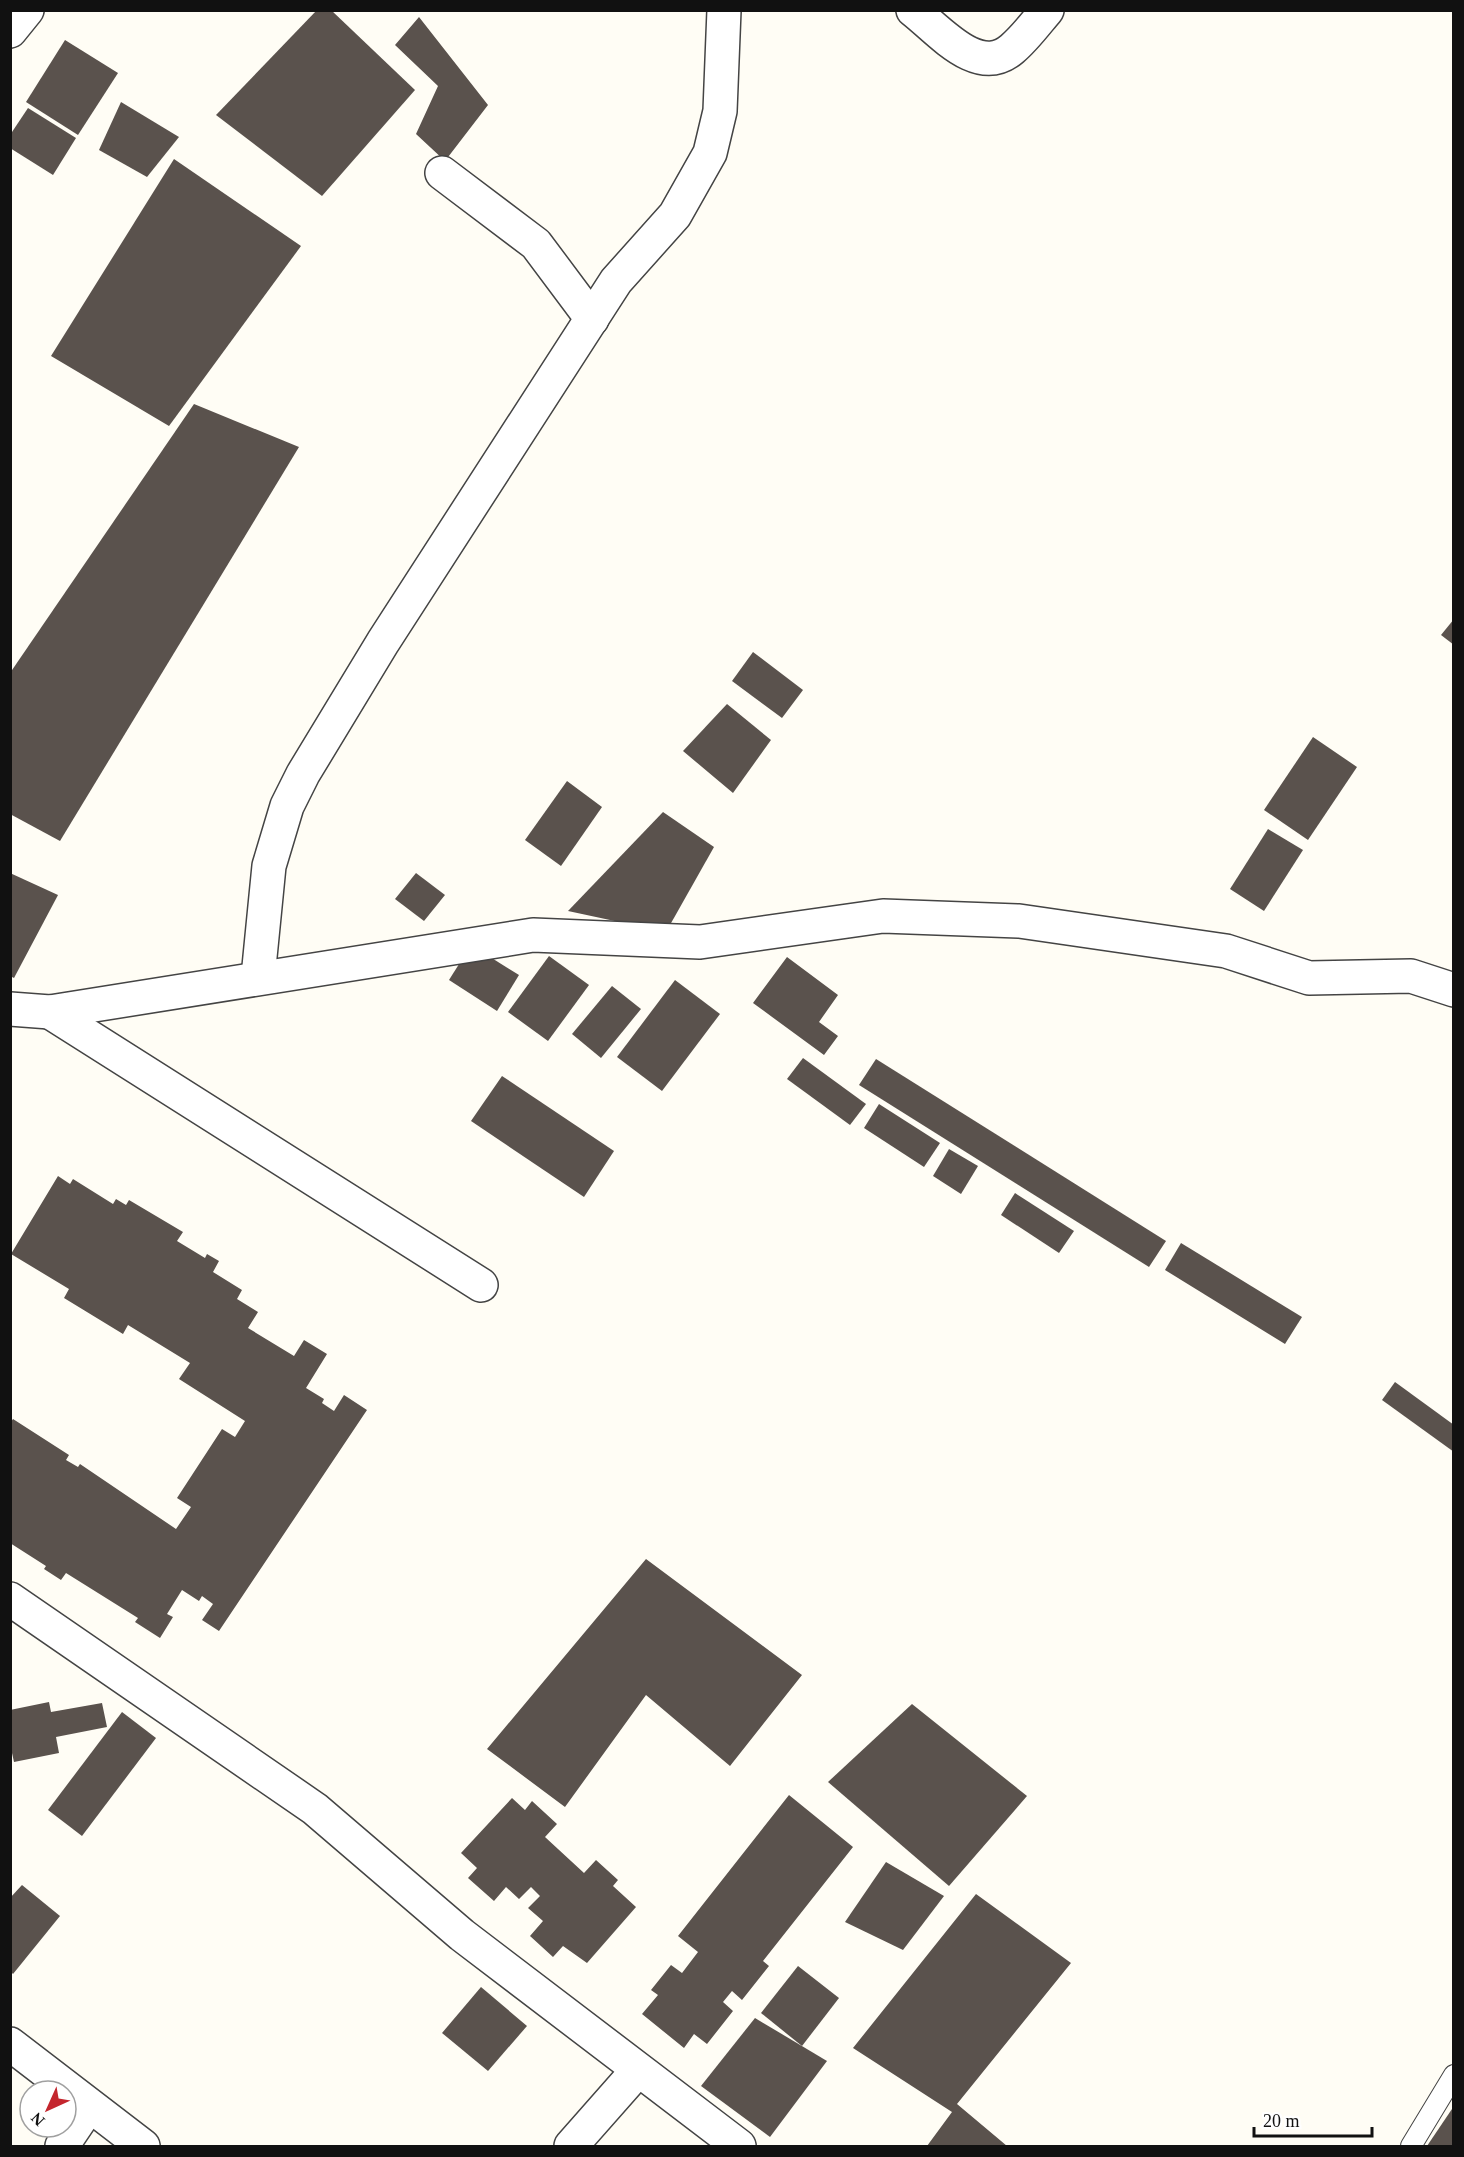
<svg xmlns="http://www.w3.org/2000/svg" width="1464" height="2157" font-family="'Times New Roman',serif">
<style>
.building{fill:#5a524d}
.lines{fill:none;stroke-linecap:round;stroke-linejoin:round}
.lane-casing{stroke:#444;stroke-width:22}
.street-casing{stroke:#444;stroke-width:36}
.lane{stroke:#fff;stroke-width:20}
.street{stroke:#fff;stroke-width:33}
</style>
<rect width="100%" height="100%" fill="#fffdf5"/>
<!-- building -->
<g class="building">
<polygon points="317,10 331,10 415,90 322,196 216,115"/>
<polygon points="419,17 488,105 445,161 416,134 438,86 395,45"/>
<polygon points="65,40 118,73 78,135 26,102"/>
<polygon points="121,102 179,137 147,177 99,150"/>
<polygon points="28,108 76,138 53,175 10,148 10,135"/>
<polygon points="174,159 301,246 169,426 51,356"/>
<polygon points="194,404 299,447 60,841 10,814 10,673"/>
<polygon points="1454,619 1454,645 1441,635"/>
<polygon points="753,652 803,690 782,718 732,681"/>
<polygon points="727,704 771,740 733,793 683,751"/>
<polygon points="1313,737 1357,767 1308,840 1264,810"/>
<polygon points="567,781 602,807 561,866 525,840"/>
<polygon points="663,812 714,847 666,932 568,911"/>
<polygon points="1268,829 1303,850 1264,911 1230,889"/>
<polygon points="10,873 58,895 14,978 10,976"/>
<polygon points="416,873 445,895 424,921 395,899"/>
<polygon points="471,945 519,975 497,1011 449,980"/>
<polygon points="549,956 589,985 548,1041 508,1012"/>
<polygon points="787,957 838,995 819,1022 838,1036 824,1055 753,1003"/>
<polygon points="675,980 720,1014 662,1091 617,1057"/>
<polygon points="612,986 641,1009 601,1058 572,1034"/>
<polygon points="803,1058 866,1104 850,1125 787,1079"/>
<polygon points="876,1059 1166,1241 1149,1267 859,1085"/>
<polygon points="502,1076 614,1151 584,1197 471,1121"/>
<polygon points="879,1104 940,1143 924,1167 864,1128"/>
<polygon points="949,1149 978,1166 961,1194 933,1176"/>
<polygon points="58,1176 70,1184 73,1179 113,1204 116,1199 126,1205 129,1200 183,1232 177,1241 205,1258 207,1254 219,1261 213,1272 242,1290 237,1299 258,1312 248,1328 294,1356 304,1340 327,1354 306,1388 324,1399 322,1403 334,1411 344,1395 367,1410 219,1631 202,1620 213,1604 202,1596 199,1601 182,1590 167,1614 173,1617 160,1638 135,1622 138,1618 66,1573 61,1580 44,1569 46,1566 10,1543 10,1423 13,1419 69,1455 66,1460 78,1467 80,1464 176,1529 191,1507 177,1498 222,1429 235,1437 245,1421 179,1379 190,1363 128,1325 123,1334 64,1298 69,1289 11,1254"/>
<polygon points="1015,1193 1074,1231 1059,1253 1001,1215"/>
<polygon points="1181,1243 1302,1317 1285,1344 1165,1270"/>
<polygon points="1395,1382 1454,1425 1454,1452 1382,1400"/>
<polygon points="646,1559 802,1675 730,1766 646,1695 565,1807 487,1749"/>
<polygon points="49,1702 51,1712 102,1703 107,1727 56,1737 59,1753 14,1762 10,1744 10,1710"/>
<polygon points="912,1704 1027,1796 949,1886 828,1782"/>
<polygon points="122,1712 156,1738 82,1836 48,1810"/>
<polygon points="789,1795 853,1847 763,1961 769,1966 742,2000 732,1991 723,2002 733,2011 707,2044 694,2034 684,2048 642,2014 658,1995 651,1990 671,1965 682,1973 698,1952 678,1936"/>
<polygon points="512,1798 525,1810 532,1801 557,1824 545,1837 584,1873 596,1860 618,1880 613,1886 636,1907 587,1963 563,1946 553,1957 530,1936 543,1921 528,1908 540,1896 531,1887 519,1899 506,1887 494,1901 468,1878 477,1868 461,1853"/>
<polygon points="886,1862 944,1896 903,1950 845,1922"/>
<polygon points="22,1885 60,1916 13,1974 10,1971 10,1898"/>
<polygon points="976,1894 1071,1963 957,2104 1007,2146 927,2146 952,2112 853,2048"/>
<polygon points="798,1966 839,1998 802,2046 761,2013"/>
<polygon points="481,1987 527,2026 488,2071 442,2033"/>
<polygon points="755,2018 827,2061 770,2137 701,2086"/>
<polygon points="1454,2106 1454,2146 1427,2146"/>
</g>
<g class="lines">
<defs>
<polyline id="lane" points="1411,2146 1454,2075"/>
<g id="street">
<path d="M 913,10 C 940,31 978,78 1012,49 C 1025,38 1036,23 1047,10"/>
<polyline points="10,31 27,10"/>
<polyline points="442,173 536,244 592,319"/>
<polyline points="258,977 269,866 287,806 303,774 383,642 616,281 675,215 710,153 720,111 724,10"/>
<polyline points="10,1009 50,1012 533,935 700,942 883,916 1019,921 1226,951 1309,978 1411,976 1454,990"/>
<polyline points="50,1012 481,1285"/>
<polyline points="10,1599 315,1809 462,1935 739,2146"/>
<polyline points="10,2044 143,2146"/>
<polyline points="62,2146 89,2106"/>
<polyline points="571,2146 638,2070"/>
</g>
</defs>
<!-- lane casing -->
<use href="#lane" class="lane-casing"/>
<!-- street casing -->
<use href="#street" class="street-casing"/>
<!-- lane -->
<use href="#lane" class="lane"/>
<!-- street -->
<use href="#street" class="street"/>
</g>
<!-- border -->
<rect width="1464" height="2157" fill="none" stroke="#111111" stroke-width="24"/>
<!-- north arrow -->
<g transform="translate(48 2109) rotate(225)"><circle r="28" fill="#ffffff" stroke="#a0a0a0" stroke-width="1.5"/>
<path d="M0-4.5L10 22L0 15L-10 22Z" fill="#c4262e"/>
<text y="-9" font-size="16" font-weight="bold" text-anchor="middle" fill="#111111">N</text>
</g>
<!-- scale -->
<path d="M1254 2127v9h118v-9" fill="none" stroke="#111111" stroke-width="3"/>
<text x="1263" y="2127" font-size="18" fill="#111111" stroke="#ffffff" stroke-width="4.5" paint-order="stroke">20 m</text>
</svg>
